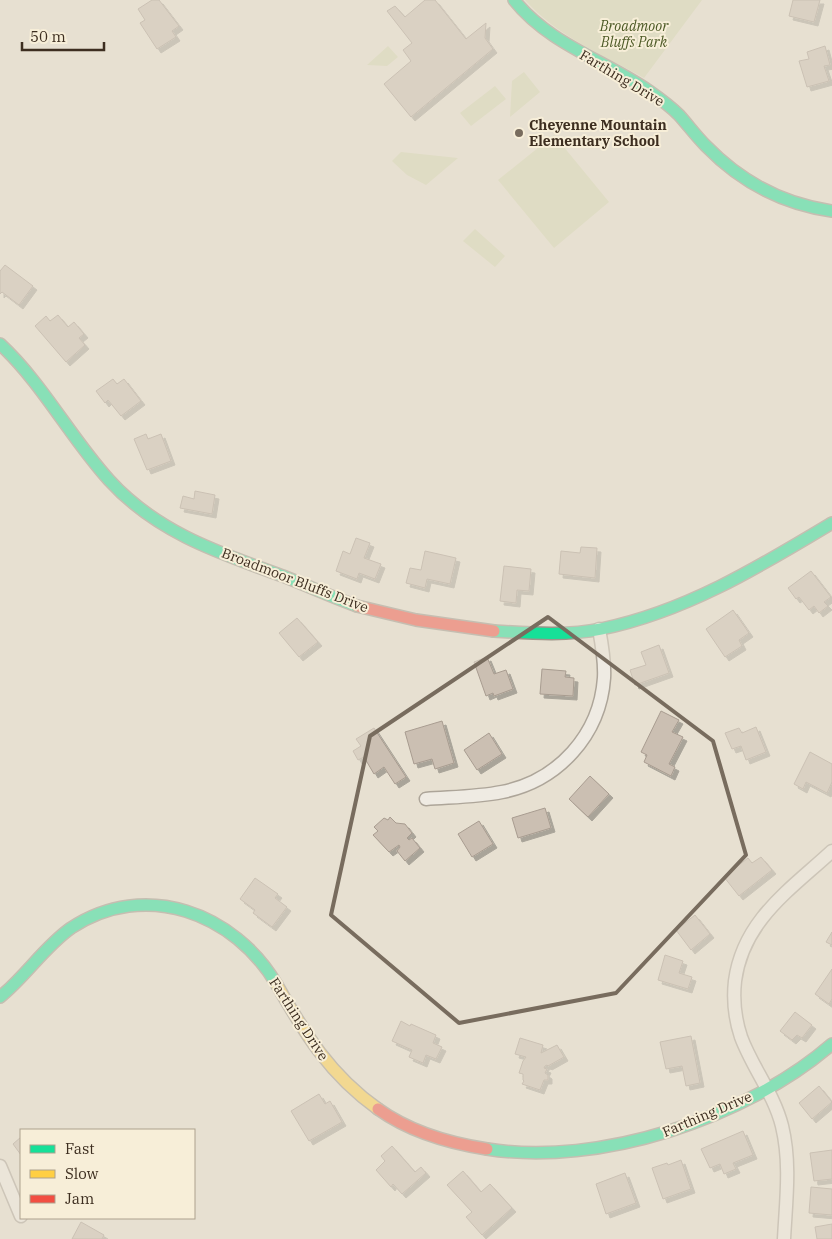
<svg xmlns="http://www.w3.org/2000/svg" width="832" height="1239" font-family="'IBM Plex Serif',serif">
<style>
.green{fill:#d6d7b3}
.building{fill:#cbbfb2;stroke:#a89c90;filter:url(#shadow)}
.lines{fill:none;stroke-linecap:round;stroke-linejoin:round}
.street-casing{stroke:#ada599;stroke-width:15}
.fast-casing{stroke:#9c958a;stroke-width:14}
.slow-casing{stroke:#9c958a;stroke-width:14}
.jam-casing{stroke:#9c958a;stroke-width:14}
.street{stroke:#efebe3;stroke-width:12}
.fast{stroke:#16e098;stroke-width:11}
.slow{stroke:#ffcf43;stroke-width:11}
.jam{stroke:#f24e42;stroke-width:11}
.marked{fill:none;stroke:#786c5e;stroke-width:4;stroke-linejoin:round}
.poi-dot{fill:#786c5e;stroke:#f7eed8;stroke-width:2}
.labels{text-anchor:middle;dominant-baseline:central;stroke-width:4;stroke-linejoin:round;paint-order:stroke}
.park-label{font-size:14px;font-style:italic;fill:#4d5a26;stroke:#f7eed8}
.street-label{font-size:14px;fill:#3d2e20;stroke:#f7eed8}
.poi-label{font-size:14px;font-weight:bold;fill:#3d2e20;stroke:#f7eed8;text-anchor:start}
</style>
<defs>
<filter id="shadow"><feDropShadow dx="4" dy="4" stdDeviation="0" flood-color="#0004"/></filter>
</defs>
<rect width="100%" height="100%" fill="#e7e0d1"/>
<!-- green -->
<g class="green">
<path d="M 525,0 L 702,0 L 644,78 C 603,55 557,36 525,0 Z"/>
<polygon points="388,46 398,57 387,66 367,65"/>
<polygon points="524,72 540,92 510,117 512,81"/>
<polygon points="495,86 506,99 471,126 460,113"/>
<polygon points="554,135 609,202 554,248 498,180"/>
<polygon points="401,152 458,158 426,185 407,175 392,161"/>
<polygon points="475,229 505,256 495,267 463,241"/>
</g>
<!-- building -->
<g class="building">
<polygon points="152,0 159,0 179,26 172,31 176,37 157,49 140,23 145,20 138,9"/>
<polygon points="425,0 435,0 466,39 486,23 485,38 493,49 411,117 384,84 411,61 403,50 412,43 387,11 395,6 405,17"/>
<polygon points="793,0 820,0 814,22 789,16"/>
<polygon points="825,46 830,65 824,66 829,81 807,87 799,61 809,59 807,52"/>
<polygon points="5,265 33,286 19,305 2,292 0,294 0,271"/>
<polygon points="58,315 68,327 74,322 84,334 79,338 85,345 66,362 35,326 46,316 50,321"/>
<polygon points="113,379 117,384 124,379 141,401 121,416 108,400 105,403 96,391"/>
<polygon points="146,434 148,439 161,434 171,461 147,470 134,439"/>
<polygon points="195,491 215,495 212,514 180,508 183,496 194,499"/>
<polygon points="356,538 370,543 364,558 381,564 375,579 359,573 357,579 336,571 343,551 350,554"/>
<polygon points="581,547 597,548 595,578 559,574 561,551 580,553"/>
<polygon points="425,551 456,558 450,584 427,579 425,588 406,583 410,568 421,570"/>
<polygon points="504,566 531,569 529,591 517,590 516,603 500,601"/>
<polygon points="811,571 831,597 824,602 828,606 819,613 814,606 809,610 799,597 796,599 788,588"/>
<polygon points="733,610 749,633 739,640 742,646 725,657 706,629"/>
<polygon points="297,618 318,642 299,657 279,633"/>
<polygon points="659,645 669,673 635,685 630,670 646,665 641,652"/>
<polygon points="487,657 494,674 506,670 513,689 494,696 493,693 486,696 474,662"/>
<polygon points="542,669 566,671 565,677 574,678 573,696 540,694"/>
<polygon points="661,711 679,720 672,732 683,737 669,764 675,767 671,776 644,762 647,755 641,752"/>
<polygon points="442,721 454,763 435,769 432,759 414,764 405,732"/>
<polygon points="756,727 766,752 746,760 741,746 732,749 725,733 739,728 742,733"/>
<polygon points="374,728 406,777 395,784 384,767 374,774 364,757 358,760 353,751 361,746 356,739"/>
<polygon points="489,733 502,754 477,770 464,750"/>
<polygon points="810,752 832,764 832,782 827,793 806,782 803,789 794,784"/>
<polygon points="590,776 609,794 588,817 569,799"/>
<polygon points="545,808 551,828 518,838 512,818"/>
<polygon points="390,817 396,823 405,824 412,833 407,838 409,840 412,838 420,848 405,861 397,851 400,847 399,845 389,852 373,835 378,831 374,827 384,818 388,820"/>
<polygon points="479,821 493,844 472,857 458,834"/>
<polygon points="761,857 772,870 739,896 724,877 748,858 752,863"/>
<polygon points="255,878 278,894 275,898 287,907 272,927 253,913 255,910 240,899"/>
<polygon points="695,915 710,934 691,950 676,930"/>
<polygon points="832,932 832,945 826,942"/>
<polygon points="665,955 683,961 679,973 692,977 688,989 658,980"/>
<polygon points="832,969 832,999 829,1004 815,994"/>
<polygon points="795,1012 812,1025 802,1038 797,1035 792,1040 780,1031"/>
<polygon points="401,1021 410,1026 411,1024 436,1035 433,1043 442,1047 436,1059 426,1055 423,1063 409,1057 412,1050 392,1041"/>
<polygon points="691,1036 700,1083 686,1086 682,1066 666,1069 660,1042"/>
<polygon points="520,1038 543,1045 541,1053 557,1045 564,1057 548,1066 547,1065 545,1066 544,1068 547,1069 545,1073 548,1075 548,1080 544,1080 540,1090 522,1084 524,1081 523,1080 523,1074 519,1073 523,1061 526,1057 515,1054"/>
<polygon points="819,1086 832,1102 812,1119 799,1103"/>
<polygon points="319,1094 325,1104 330,1101 342,1122 309,1141 291,1111"/>
<polygon points="743,1131 753,1155 733,1163 736,1169 724,1174 720,1164 710,1168 701,1149"/>
<polygon points="21,1137 21,1155 13,1144"/>
<polygon points="392,1146 415,1172 421,1167 426,1173 402,1194 393,1184 391,1187 376,1170 385,1161 381,1156"/>
<polygon points="832,1150 832,1179 814,1181 810,1153"/>
<polygon points="681,1160 691,1189 663,1199 652,1168 667,1163 668,1165"/>
<polygon points="463,1171 481,1192 490,1184 512,1208 482,1235 466,1217 472,1212 447,1185"/>
<polygon points="625,1173 636,1203 606,1214 596,1184"/>
<polygon points="811,1187 832,1189 832,1215 809,1213"/>
<polygon points="81,1222 104,1235 102,1239 72,1239"/>
<polygon points="832,1224 832,1239 817,1239 815,1227"/>
</g>
<g class="lines">
<defs>
<g id="street">
<path d="M 426,799 C 451,797 477,797 502,792 C 558,781 600,735 604,678 C 605,662 602,645 599,629"/>
<polyline points="0,1166 21,1216"/>
<path d="M 784,1239 C 786,1201 791,1163 782,1126 C 774,1094 752,1067 741,1037 C 735,1019 733,999 735,981 C 743,920 791,889 832,851"/>
</g>
<g id="fast">
<path d="M 514,0 C 549,44 604,60 649,91 C 659,98 670,106 679,115 C 688,125 696,136 706,146 C 741,182 782,204 832,211"/>
<path d="M 0,344 C 43,384 70,437 109,480 C 156,532 219,553 283,576 C 308,586 332,597 357,606"/>
<path d="M 494,631 C 529,633 567,636 601,629 C 685,612 759,567 832,523"/>
<path d="M 0,997 C 26,976 44,947 71,928 C 145,879 235,913 277,985"/>
<path d="M 487,1149 C 599,1167 747,1118 832,1044"/>
</g>
<path id="slow" d="M 277,985 C 305,1034 330,1075 378,1109"/>
<g id="jam">
<polyline points="357,606 416,620 494,631"/>
<path d="M 378,1109 C 410,1132 448,1143 487,1149"/>
</g>
</defs>
<!-- street casing -->
<use href="#street" class="street-casing"/>
<!-- fast casing -->
<use href="#fast" class="fast-casing"/>
<!-- slow casing -->
<use href="#slow" class="slow-casing"/>
<!-- jam casing -->
<use href="#jam" class="jam-casing"/>
<!-- street -->
<use href="#street" class="street"/>
<!-- fast -->
<use href="#fast" class="fast"/>
<!-- slow -->
<use href="#slow" class="slow"/>
<!-- jam -->
<use href="#jam" class="jam"/>
</g>
<!-- marked area -->
<path d="M0 0H832V1239H0ZM 548,617 L 713,741 L 746,855 L 616,993 L 459,1023 L 331,915 L 370,736 Z" fill="#e7e0d1" fill-opacity=".55" fill-rule="evenodd"/>
<path class="marked" d="M 548,617 L 713,741 L 746,855 L 616,993 L 459,1023 L 331,915 L 370,736 Z"/>
<!-- markers -->
<circle class="poi-dot" cx="519" cy="133" r="5"/>
<g class="labels">
<!-- park labels -->
<g class="park-label">
<text x="634" y="26">Broadmoor<tspan x="634" dy="16">Bluffs Park</tspan></text>
</g>
<!-- street labels -->
<g class="street-label">
<text transform="translate(622 78) rotate(31)">Farthing Drive</text>
<text transform="translate(295 580) rotate(21)">Broadmoor Bluffs Drive</text>
<text transform="translate(299 1019) rotate(57)">Farthing Drive</text>
<text transform="translate(707 1114) rotate(-23)">Farthing Drive</text>
</g>
<!-- poi labels -->
<g class="poi-label">
<text x="529" y="125">Cheyenne Mountain<tspan x="529" dy="16">Elementary School</tspan></text>
</g>
</g>
<!-- legend -->
<rect x="20" y="1129" width="175" height="90" fill="#f7eed8" stroke="#ada18e"/>
<rect x="30" y="1145" width="25" height="8" fill="#16e098" stroke="#ada18e"/>
<text x="65" y="1154" font-size="15" fill="#3d2e20">Fast</text>
<rect x="30" y="1170" width="25" height="8" fill="#ffcf43" stroke="#ada18e"/>
<text x="65" y="1179" font-size="15" fill="#3d2e20">Slow</text>
<rect x="30" y="1195" width="25" height="8" fill="#f24e42" stroke="#ada18e"/>
<text x="65" y="1204" font-size="15" fill="#3d2e20">Jam</text>
<!-- scale -->
<path d="M22 42v8h82v-8" fill="none" stroke="#3d2e20" stroke-width="2.5"/>
<text x="30" y="42" font-size="15" fill="#3d2e20" stroke="#f7eed8" stroke-width="4" paint-order="stroke">50 m</text>
</svg>
